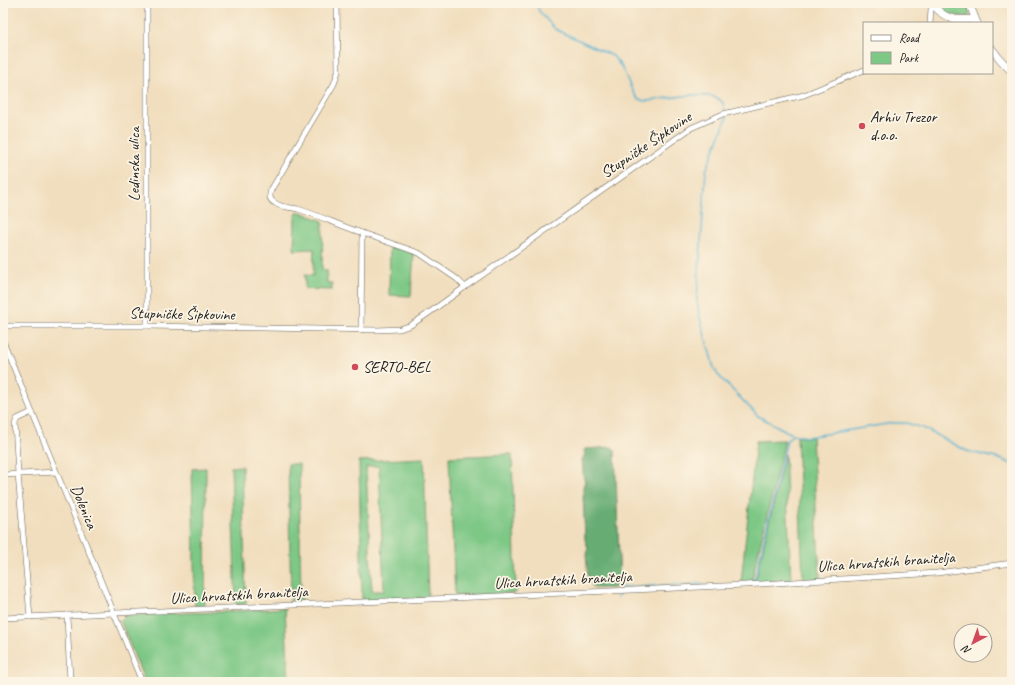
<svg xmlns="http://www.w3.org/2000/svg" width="1015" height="685" font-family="Caveat,sans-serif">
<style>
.green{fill:#7ec886;stroke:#4d7251;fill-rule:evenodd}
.forest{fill:#66ac73;stroke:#416448}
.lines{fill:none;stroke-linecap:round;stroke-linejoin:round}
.stream{stroke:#52b1d1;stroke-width:1.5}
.street-casing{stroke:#676055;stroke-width:6}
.secondary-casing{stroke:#676055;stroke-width:8}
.street{stroke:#fff;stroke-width:5}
.secondary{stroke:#fff;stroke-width:7}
.poi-dot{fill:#d1495b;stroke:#fcf5e5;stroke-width:1.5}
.labels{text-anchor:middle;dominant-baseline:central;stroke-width:3.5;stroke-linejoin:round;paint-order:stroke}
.poi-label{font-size:16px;fill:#1c1c1c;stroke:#fcf5e5;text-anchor:start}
.street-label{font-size:16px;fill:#1c1c1c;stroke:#fcf5e5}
</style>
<rect width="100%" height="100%" fill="#fcf5e5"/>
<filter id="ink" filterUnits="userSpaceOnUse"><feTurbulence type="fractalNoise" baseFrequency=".025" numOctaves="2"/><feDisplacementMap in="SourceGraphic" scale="8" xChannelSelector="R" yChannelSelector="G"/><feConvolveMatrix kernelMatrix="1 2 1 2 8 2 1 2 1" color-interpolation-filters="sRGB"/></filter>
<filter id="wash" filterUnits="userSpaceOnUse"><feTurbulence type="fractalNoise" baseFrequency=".012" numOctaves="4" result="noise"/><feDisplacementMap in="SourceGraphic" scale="16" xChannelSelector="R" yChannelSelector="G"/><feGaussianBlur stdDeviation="0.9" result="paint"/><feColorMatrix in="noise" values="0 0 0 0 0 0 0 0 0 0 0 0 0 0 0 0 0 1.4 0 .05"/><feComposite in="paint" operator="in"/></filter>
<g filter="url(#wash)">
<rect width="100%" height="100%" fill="#f1debe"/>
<!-- green -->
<g class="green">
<path d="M 936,3 L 966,3 L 970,14 L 969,16 L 966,17 C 952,15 945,16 936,3 Z"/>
<polygon points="298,212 300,212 323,221 322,270 327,270 327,283 332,283 332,290 305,289 305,275 313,276 314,249 294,250 295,217"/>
<polygon points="390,245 414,253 411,296 389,295"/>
<polygon points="797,437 812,437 820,579 803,579"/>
<polygon points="785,440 752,579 751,581 741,582 756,441"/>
<polygon points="512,454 516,593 455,596 449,457"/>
<polygon points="785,454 791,580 755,582"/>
<path d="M 424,458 L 428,598 L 362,601 L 359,461 ZM 379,466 L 384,591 L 372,591 L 366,467 Z"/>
<polygon points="288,464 299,464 301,601 291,602"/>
<polygon points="242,466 246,604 236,605 231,467"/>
<polygon points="206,468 205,606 195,607 192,469"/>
<polygon points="285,608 289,682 145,682 120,620 122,618 127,615 218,612"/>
</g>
<!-- forest -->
<path class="forest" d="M 612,447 L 615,450 L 620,583 C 616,591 602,588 594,588 L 588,579 L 586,554 L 588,548 L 585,540 L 583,494 L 583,487 L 585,481 C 582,476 583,467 582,460 L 585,454 L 584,451 L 585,449 Z"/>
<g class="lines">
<!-- stream -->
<g class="stream">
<polyline points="537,3 539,11 555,29 613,56 621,66 634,94 639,100 647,101 691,95 711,96 719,99 723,103 727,117 706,171 697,301 699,314 714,368 718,375 758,416 792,434 807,437 893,423 906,423 923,428 967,451 1000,459 1012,464"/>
<polyline points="751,583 755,578 787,440 792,435"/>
<polyline points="620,589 622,587 705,584"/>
<polyline points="618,597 619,594"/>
</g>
</g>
</g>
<g filter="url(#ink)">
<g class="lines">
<defs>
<g id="street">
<polyline points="147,3 147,326"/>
<path d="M 337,3 L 338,72 L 334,84 L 271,190 C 269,195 269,200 275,203 C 281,208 291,207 298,209 C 320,216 341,226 362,233"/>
<polyline points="930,23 931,9 934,6"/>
<polyline points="3,326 147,326 377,330 400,329 411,325 426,315 465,287 691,128 723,114 804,95 864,70"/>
<polyline points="361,330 362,233 419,253 457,279 465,287"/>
<polyline points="3,341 142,682"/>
<polyline points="3,475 56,472"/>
<polyline points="67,615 70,682"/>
<polyline points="30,617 18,474 15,424 17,419 32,412"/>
<polyline points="3,618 745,585 937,573 1012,563"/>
</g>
<g id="secondary">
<path d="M 932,3 C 937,11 946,18 955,19 C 963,20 970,17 977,23"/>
<polyline points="969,3 977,23"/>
<polyline points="992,49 999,58 1012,72"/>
</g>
</defs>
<!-- street casing -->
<use href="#street" class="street-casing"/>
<!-- secondary casing -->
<use href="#secondary" class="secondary-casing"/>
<!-- street -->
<use href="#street" class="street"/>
<!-- secondary -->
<use href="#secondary" class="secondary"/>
</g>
</g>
<!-- markers -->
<g class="poi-dot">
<circle cx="862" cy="126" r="4"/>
<circle cx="355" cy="367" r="4"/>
</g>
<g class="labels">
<!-- poi labels -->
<g class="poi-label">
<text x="870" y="117">Arhiv Trezor<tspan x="870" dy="18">d.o.o.</tspan></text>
<text x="363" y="367">SERTO-BEL</text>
</g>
<!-- street labels -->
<g class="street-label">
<text transform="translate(646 145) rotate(-34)">Stupničke Šipkovine</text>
<text transform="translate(134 164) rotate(-90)">Ledinska ulica</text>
<text transform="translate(182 314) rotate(1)">Stupničke Šipkovine</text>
<text transform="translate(84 507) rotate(68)">Dolenica</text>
<text transform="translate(886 562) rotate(-4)">Ulica hrvatskih branitelja</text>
<text transform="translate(563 580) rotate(-3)">Ulica hrvatskih branitelja</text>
<text transform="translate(239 595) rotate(-3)">Ulica hrvatskih branitelja</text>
</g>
</g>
<!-- margin -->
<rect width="1015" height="685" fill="none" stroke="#fcf5e5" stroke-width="16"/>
<!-- legend -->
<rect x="863" y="22" width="130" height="52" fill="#fcf5e5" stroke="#a29e95"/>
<rect x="871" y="35" width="20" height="6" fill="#ffffff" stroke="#a29e95"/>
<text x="899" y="42" font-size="12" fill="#1c1c1c">Road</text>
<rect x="871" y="52" width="20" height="12" fill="#7ec886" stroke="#a29e95"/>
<text x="899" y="62" font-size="12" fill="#1c1c1c">Park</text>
<!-- north arrow -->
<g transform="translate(973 643) rotate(221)"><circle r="19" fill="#fcf5e5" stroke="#a29e95"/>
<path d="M0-3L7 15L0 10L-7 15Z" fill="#d1495b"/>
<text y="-6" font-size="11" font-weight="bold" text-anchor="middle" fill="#1c1c1c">N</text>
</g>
</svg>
